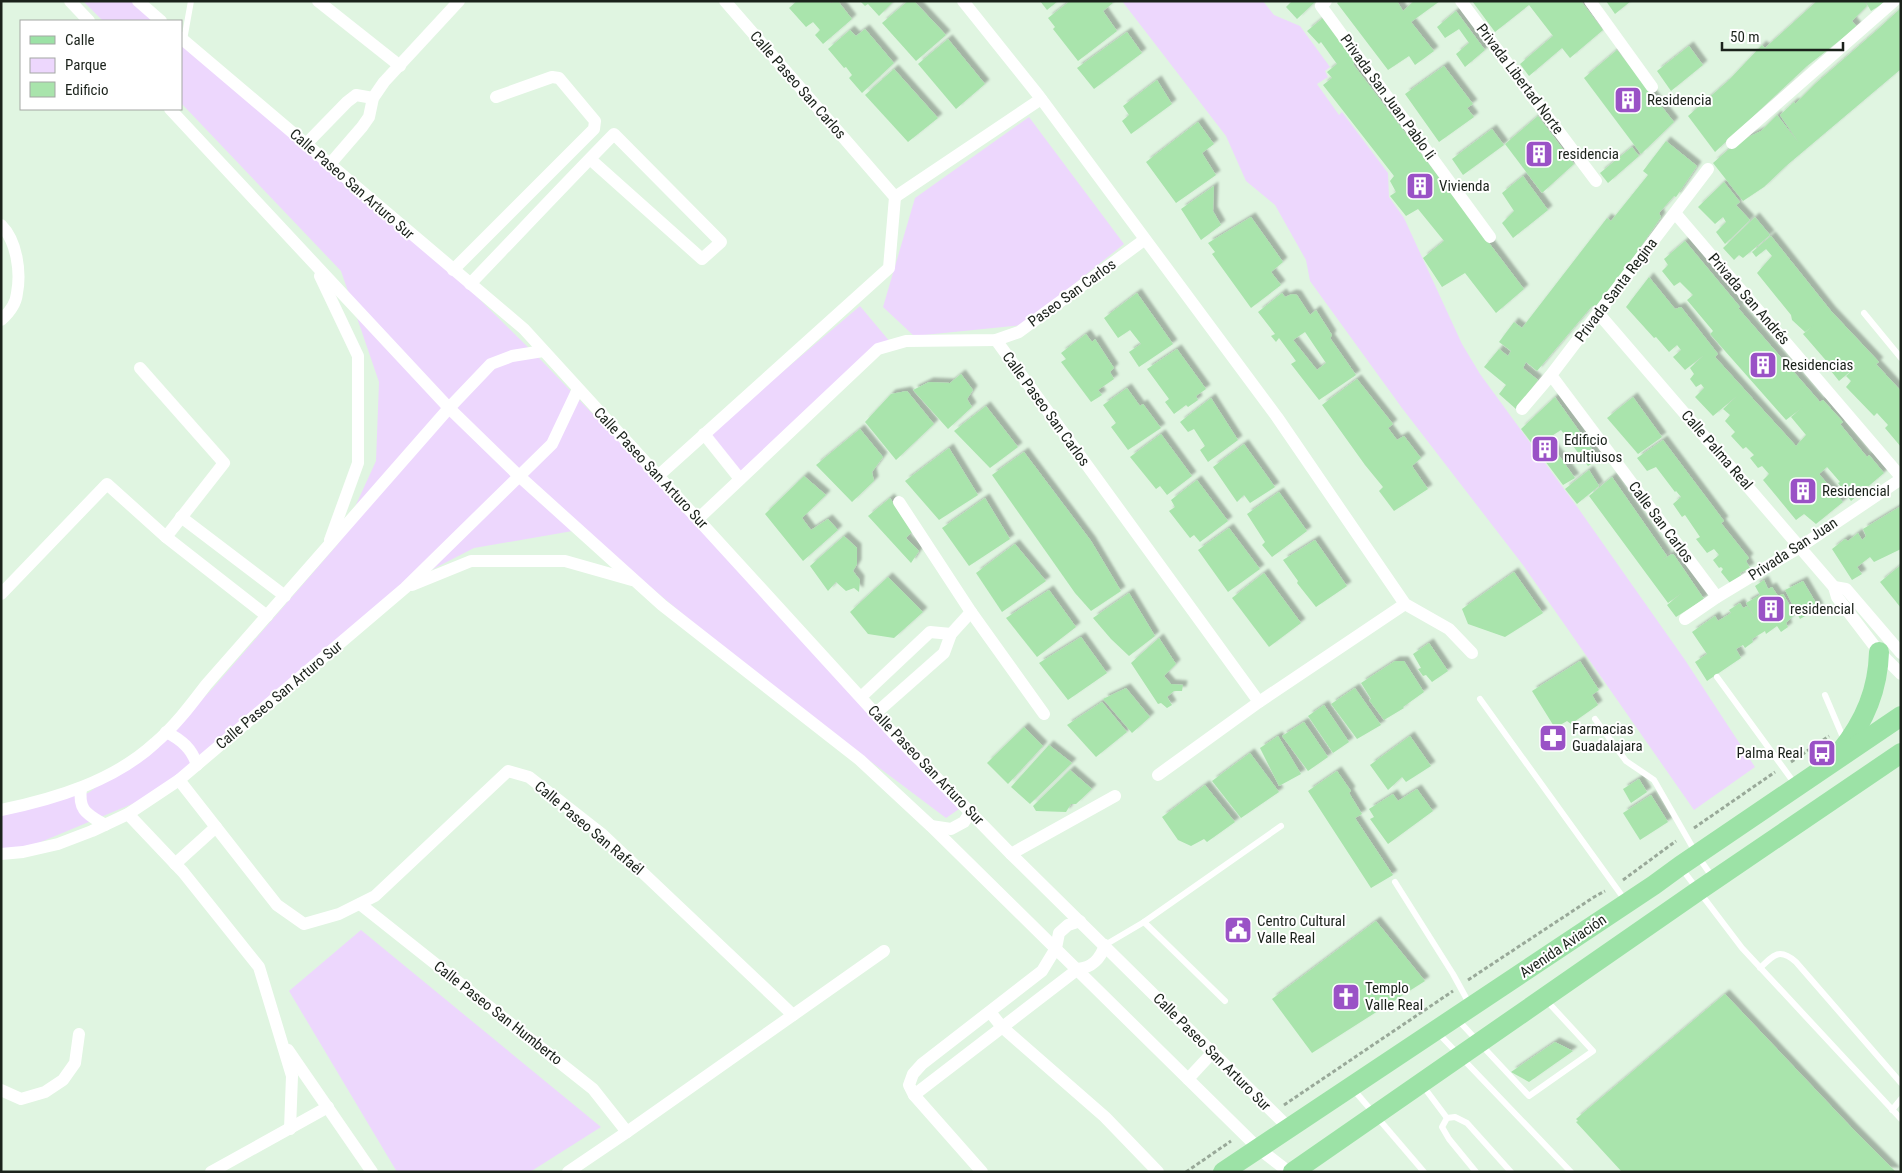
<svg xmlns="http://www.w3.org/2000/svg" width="1902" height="1173" font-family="'Roboto Condensed',sans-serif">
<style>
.green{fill:#edd7fd}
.building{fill:#a9e4ac;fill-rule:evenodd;filter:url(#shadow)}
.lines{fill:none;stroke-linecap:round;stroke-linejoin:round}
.path{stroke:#99a999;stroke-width:3;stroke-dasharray:4 2.5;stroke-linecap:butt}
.service{stroke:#fff;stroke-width:6}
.minor{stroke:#fff;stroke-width:12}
.primary{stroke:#9ce2a6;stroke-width:20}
.labels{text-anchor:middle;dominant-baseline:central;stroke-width:4;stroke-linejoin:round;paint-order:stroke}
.street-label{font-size:15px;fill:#1b221b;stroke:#fff}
.poi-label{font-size:15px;fill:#1b221b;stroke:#fff;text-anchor:start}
</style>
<defs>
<filter id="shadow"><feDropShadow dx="4.5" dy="-4.5" stdDeviation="1" flood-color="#0004"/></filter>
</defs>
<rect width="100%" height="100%" fill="#e0f5e1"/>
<!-- green -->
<g class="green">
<polygon points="83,1 134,1 157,21 103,21"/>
<polygon points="1122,1 1263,1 1274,15 1300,26 1330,67 1325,71 1328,77 1317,84 1339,115 1342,112 1388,173 1389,197 1404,218 1462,344 1480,374 1578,508 1685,660 1755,767 1694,810 1523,565 1402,408 1310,281 1306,260 1275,205 1246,181 1226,136"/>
<path d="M 181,43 L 469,289 L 540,359 L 697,523 L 962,807 L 946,818 C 823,726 699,632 584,529 L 474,548 L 398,587 L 185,770 L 144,799 L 24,849 L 1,848 L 1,812 L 88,793 L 164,740 L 213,688 L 338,544 L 376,461 L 379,382 L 341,271 L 181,103 Z"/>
<polygon points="1029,117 1124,244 1023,325 914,336 883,307 915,198"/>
<polygon points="860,306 891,343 740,474 707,436"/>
<polygon points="361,930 601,1127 530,1172 397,1172 289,991"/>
</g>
<!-- building -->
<g class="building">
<polygon points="797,1 829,1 831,3 838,1 852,19 823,44 815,35 820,30 813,22 806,27 789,8"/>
<polygon points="860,1 894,1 879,16 868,4 865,6"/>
<polygon points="908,1 914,1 946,35 916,61 882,23"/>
<polygon points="1040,1 1058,1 1047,10"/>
<polygon points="1070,1 1111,1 1113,3 1103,11 1117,31 1078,61 1053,29 1055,27 1048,18"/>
<polygon points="1292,1 1316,1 1297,19 1286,7"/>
<polygon points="1339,1 1397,1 1403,11 1414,1 1440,1 1411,22 1434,51 1415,65 1409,56 1388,70 1337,3"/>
<polygon points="1472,1 1581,1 1603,30 1570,58 1562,48 1529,76 1520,64 1553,36 1529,5 1495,32"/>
<polygon points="1606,1 1631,1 1615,14"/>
<polygon points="1817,1 1864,1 1867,6 1852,21 1857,27 1807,66 1715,152 1688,116 1728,81 1762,45 1765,48"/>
<polygon points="1865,1 1887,1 1871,11"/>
<polygon points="1901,8 1901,69 1786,166 1764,187 1743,201 1713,163 1736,143 1761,131 1777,115 1799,143 1780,115 1794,102 1795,104 1815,84 1876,31"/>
<polygon points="1456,11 1485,50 1465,67 1456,54 1469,43 1459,29 1445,38 1437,27"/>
<polygon points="1323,18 1355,62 1353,64 1524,289 1496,313 1465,273 1442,287 1423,258 1444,241 1418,209 1406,216 1390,196 1396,192 1390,181 1394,176 1323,85 1332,78 1327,72 1337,64 1321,42 1319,44 1307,31"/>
<polygon points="865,29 894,63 862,93 849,78 852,75 846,67 844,68 828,49 850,30 856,36"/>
<polygon points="1127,32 1142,53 1094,89 1077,68"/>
<polygon points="948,39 985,84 956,109 918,64"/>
<polygon points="1689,46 1703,65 1671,91 1657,71"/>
<polygon points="1617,50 1674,122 1641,154 1584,78"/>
<polygon points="1444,66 1473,104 1467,108 1474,117 1439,142 1405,94"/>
<polygon points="894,69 938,118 908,142 865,95"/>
<polygon points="1157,80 1172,104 1131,134 1122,121 1129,115 1123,106"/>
<polygon points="1538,116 1574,164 1542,193 1505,144"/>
<polygon points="1198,122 1214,144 1202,153 1216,175 1176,203 1146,162"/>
<polygon points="1492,129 1504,145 1463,175 1452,159"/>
<polygon points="1666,141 1697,166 1676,197 1674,196 1659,213 1661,217 1597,311 1592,306 1537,371 1526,362 1523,368 1538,380 1516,409 1499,394 1506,385 1484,367 1499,349 1508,356 1511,351 1499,342 1514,322 1522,328 1607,218 1611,221 1648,175 1643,171"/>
<polygon points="1632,147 1639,156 1608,183 1600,173"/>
<polygon points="1523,176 1548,210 1513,238 1502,223 1514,211 1502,193"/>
<polygon points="1724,182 1740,202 1736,205 1750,220 1725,244 1716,232 1726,222 1723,217 1715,224 1698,207"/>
<polygon points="1214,186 1213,211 1221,225 1201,240 1181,209"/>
<polygon points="1251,217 1283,262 1271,272 1281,285 1251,308 1212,254 1215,252 1208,243"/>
<polygon points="1755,217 1770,235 1743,258 1739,255 1734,260 1723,248"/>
<polygon points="1771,236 1831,311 1879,362 1876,364 1901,391 1901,447 1885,428 1888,425 1877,413 1874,416 1846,387 1851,381 1846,376 1859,364 1839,381 1827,366 1829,364 1803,334 1814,325 1805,332 1792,320 1791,315 1757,273 1772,256 1766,249 1756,257 1752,252"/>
<polygon points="1685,241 1740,307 1738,308 1820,402 1823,400 1843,422 1840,424 1867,457 1869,455 1884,473 1851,501 1838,483 1840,482 1827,467 1819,474 1843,502 1816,524 1804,514 1796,520 1763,480 1769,474 1762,466 1758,468 1750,458 1754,455 1746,447 1743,449 1731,436 1735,432 1725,421 1730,415 1723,409 1738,395 1713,416 1695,397 1704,388 1701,384 1696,387 1690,379 1694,374 1690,368 1704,355 1685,370 1673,357 1681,350 1677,345 1669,352 1656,337 1654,338 1626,307 1649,277 1675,309 1681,307 1718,354 1715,357 1796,446 1806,435 1791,417 1803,407 1786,420 1710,334 1713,331 1687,300 1693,295 1680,282 1674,286 1662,271 1668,265 1664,259"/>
<polygon points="1137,293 1173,344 1139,367 1129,352 1141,344 1130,330 1118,338 1104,318"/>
<path d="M 1282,293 L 1285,297 L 1292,294 L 1297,295 L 1310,315 L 1316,310 L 1332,335 L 1330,338 L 1356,375 L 1319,400 L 1291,364 L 1296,361 L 1279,338 L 1276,342 L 1271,336 L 1275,334 L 1258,312 ZM 1305,332 L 1326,363 L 1317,370 L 1293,340 Z"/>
<polygon points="1086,334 1092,342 1095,339 1114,368 1110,372 1114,379 1098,390 1102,395 1091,402 1061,362 1066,359 1061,353"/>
<polygon points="1177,349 1206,389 1196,396 1198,400 1188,407 1186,405 1174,414 1165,402 1169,399 1147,369"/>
<polygon points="961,374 973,390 967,399 972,407 948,429 913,390 929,382 950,383"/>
<polygon points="1357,379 1393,424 1388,428 1397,440 1404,436 1421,458 1412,466 1428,489 1394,511 1379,491 1383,487 1365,465 1322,405"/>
<polygon points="1127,388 1140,406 1143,404 1161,428 1128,450 1111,427 1116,423 1103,405"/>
<polygon points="907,391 934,424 896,460 865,422 891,394"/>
<polygon points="1555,397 1599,459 1588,466 1561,430 1547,439 1575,478 1563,485 1521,429"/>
<polygon points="1633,397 1662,437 1638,454 1607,418"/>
<polygon points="1211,398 1238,440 1208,462 1200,450 1205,446 1194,429 1188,432 1180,422"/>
<polygon points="986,406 1018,447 990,468 954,431"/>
<polygon points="860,429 883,457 872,472 874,481 852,502 816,465"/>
<polygon points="1161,434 1192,476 1167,495 1160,486 1156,489 1130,457"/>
<polygon points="1663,440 1724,521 1721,523 1749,558 1746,561 1750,568 1740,573 1741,576 1730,583 1721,572 1723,569 1721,567 1719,568 1713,560 1719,555 1714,549 1707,553 1696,539 1700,537 1685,515 1682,517 1673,504 1681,497 1676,491 1675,492 1656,467 1647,471 1637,458"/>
<polygon points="1244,444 1275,487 1250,503 1244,495 1237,502 1213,467"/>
<polygon points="949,448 978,495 939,520 905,481"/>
<polygon points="1024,452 1091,541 1121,591 1091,611 1075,593 992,475"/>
<polygon points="1589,470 1599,486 1577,504 1565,489"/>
<polygon points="804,476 826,495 802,518 811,530 828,519 838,530 803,561 765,514"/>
<polygon points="1612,477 1667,556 1662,560 1672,554 1674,555 1704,599 1676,617 1667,605 1683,592 1668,603 1589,496"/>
<polygon points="1197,480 1228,521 1200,542 1194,535 1190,538 1169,511 1175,507 1171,500"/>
<polygon points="1279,492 1307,531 1272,557 1262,545 1265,542 1247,514"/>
<polygon points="890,498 912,532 906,538 919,551 911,563 868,516"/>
<polygon points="985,498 1010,539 969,566 942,528"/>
<polygon points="1901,506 1901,549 1874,562 1870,557 1857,567 1862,574 1852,580 1832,549 1845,539 1848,541 1858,533 1862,540 1866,536 1863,529"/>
<polygon points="1229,528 1260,569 1228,592 1198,550"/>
<polygon points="844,536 857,548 857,564 853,571 860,580 859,592 854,588 846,591 836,582 828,591 810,566"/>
<polygon points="1315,540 1347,586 1316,607 1297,583 1298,581 1283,560"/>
<polygon points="1015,544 1046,581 1002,612 976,573"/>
<polygon points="1901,565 1901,608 1880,582"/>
<polygon points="1514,572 1543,613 1505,637 1468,624 1462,609"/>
<polygon points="1264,573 1301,623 1269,647 1232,598"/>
<polygon points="888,577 923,612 894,638 868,634 850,612"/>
<polygon points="1764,580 1768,589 1772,587 1778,596 1783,594 1795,614 1786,623 1788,627 1781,632 1777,626 1766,634 1765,631 1752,639 1753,642 1745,648 1743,645 1736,649 1741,658 1707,681 1695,662 1707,654 1692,632 1715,616 1718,621 1731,613 1729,610 1740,603 1743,608 1747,606 1759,623 1746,603 1760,595 1755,586"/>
<polygon points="1803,581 1819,608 1800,619 1785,590"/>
<polygon points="1049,590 1076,627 1037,657 1006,618"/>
<polygon points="1129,593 1155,636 1129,656 1111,639 1093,618"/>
<polygon points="1081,637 1107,673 1068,700 1039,663"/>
<polygon points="1159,638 1176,664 1164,676 1171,684 1183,685 1182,691 1174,691 1167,697 1172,705 1167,708 1161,703 1158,704 1131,663"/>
<polygon points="1429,643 1448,671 1432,682 1426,675 1423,676 1418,669 1421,668 1413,654"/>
<polygon points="1395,661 1404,661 1424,692 1403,707 1404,708 1384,720 1369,700 1371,699 1361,683"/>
<polygon points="1580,661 1599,690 1592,695 1598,705 1571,724 1567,721 1555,728 1532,691"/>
<polygon points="1126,688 1150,717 1132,733 1103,699"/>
<polygon points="1355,688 1381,725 1357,739 1331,704"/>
<polygon points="1102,702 1127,732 1096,757 1067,725"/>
<polygon points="1324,705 1349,742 1333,753 1308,716"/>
<polygon points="1304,722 1328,757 1308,771 1282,736"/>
<polygon points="1024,727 1043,746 1008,784 987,763"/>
<polygon points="1278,736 1301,774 1279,786 1260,748"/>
<polygon points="1410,736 1431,766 1406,782 1402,777 1388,790 1370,765"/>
<polygon points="1049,745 1072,763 1030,804 1011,787"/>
<polygon points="1250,753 1279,792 1241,818 1212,781"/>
<polygon points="1070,770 1092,789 1076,804 1071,804 1066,812 1036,811 1033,806"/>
<polygon points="1337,771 1351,791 1349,793 1362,814 1355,818 1393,875 1371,888 1308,791"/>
<polygon points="1639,779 1647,792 1631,803 1623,789"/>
<polygon points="1205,785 1235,822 1207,842 1204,839 1191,846 1178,840 1162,817"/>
<polygon points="1417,789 1433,811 1388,844 1370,819 1374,817 1369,809 1393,794 1398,801"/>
<polygon points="1651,795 1668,822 1640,840 1623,813"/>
<polygon points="1376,921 1425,981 1312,1053 1272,999"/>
<polygon points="1725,994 1852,1128 1896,1172 1622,1172 1576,1122 1578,1121 1576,1119"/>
<polygon points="1555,1042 1573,1051 1529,1082 1511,1072"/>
</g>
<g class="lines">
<!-- path -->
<g class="path">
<polyline points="1791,762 1829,736"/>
<polyline points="1694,828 1775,772"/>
<polyline points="1623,880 1676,841"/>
<polyline points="1468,980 1594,897 1605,891"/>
<polyline points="1284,1105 1453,991"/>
<polyline points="1186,1172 1231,1141"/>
</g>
<!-- service -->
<g class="service">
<polyline points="184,40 191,1"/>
<polyline points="1864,313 1901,358"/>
<polyline points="1717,677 1795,784"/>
<polyline points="1825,695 1845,742"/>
<polyline points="1480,699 1625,900"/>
<polyline points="1595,719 1626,761 1654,780 1697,855 1713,878"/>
<polyline points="1682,869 1742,948 1901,1119"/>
<polyline points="1395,882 1453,974 1470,1005"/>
<polyline points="1144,922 1225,1001"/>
<polyline points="1105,945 1144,922 1281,826"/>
<path d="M 1760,968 C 1774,954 1780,948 1796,962 L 1901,1083"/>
<polyline points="1458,1020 1529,1096 1593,1051 1546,1000"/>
<polyline points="1438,1033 1571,1172"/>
<polyline points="1423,1086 1447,1118"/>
<polyline points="1353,1089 1424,1172"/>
<polyline points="1892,1110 1901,1099"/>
<polyline points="1447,1118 1455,1117 1467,1123 1511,1172"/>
<polyline points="1447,1118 1442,1127 1449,1139 1476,1172"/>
</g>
<!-- minor -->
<g class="minor">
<polyline points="70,1 89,21"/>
<polyline points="138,1 161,21"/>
<polyline points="318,1 400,66"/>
<polyline points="963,1 1039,96 1277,417 1405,604 1449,629 1472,653"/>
<polyline points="1326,1 1321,6 1490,237"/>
<polyline points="1461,1 1596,181"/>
<polyline points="1590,1 1652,87"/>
<polyline points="181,38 524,329 894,734 1011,854 1288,1127"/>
<polyline points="170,109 449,408 519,476 662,605 860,760 931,826 1258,1148 1289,1172"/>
<polyline points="1732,143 1894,1"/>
<polyline points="306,144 347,102 356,95 373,98"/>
<polyline points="330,164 362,127 369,117 373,98 384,82 459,1"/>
<polyline points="895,197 1041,99"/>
<polyline points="1675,213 1901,477"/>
<path d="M 1,225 C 17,241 21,272 17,293 C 16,304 9,313 1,320"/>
<polyline points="453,270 594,129 595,121 559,78 552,77 496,97"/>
<polyline points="320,276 358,356 358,463 330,540"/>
<path d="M 470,284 C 518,234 566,183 614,134 L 721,242 L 702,259 L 590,159"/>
<polyline points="1599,314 1834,587 1837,597 1879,652 1901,674"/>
<polyline points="996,340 1259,702"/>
<polyline points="140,368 224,463 166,537"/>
<polyline points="1551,375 1717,597"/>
<polyline points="1522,409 1551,375 1708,169"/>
<polyline points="704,434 740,479"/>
<polyline points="658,476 889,268 895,197 725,1"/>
<polyline points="899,502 971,612 1044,714"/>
<polyline points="181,517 285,596"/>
<polyline points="698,519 878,349 906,341 996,340 1019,332 1144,240"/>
<polyline points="412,585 471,561 565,561 632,580"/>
<polyline points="1834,587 1846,589 1901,653"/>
<polyline points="1,594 107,484 166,537 267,616"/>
<polyline points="1685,619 1717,597 1800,547 1901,479"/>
<polyline points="861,697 930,632 951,634"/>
<polyline points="876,713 944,653 951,634 971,612"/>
<path d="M 166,732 C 182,740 192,749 197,765"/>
<polyline points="1158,775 1259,702 1405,604"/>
<polyline points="179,780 277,905 304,924 339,914 375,896 508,771 529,777 603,835 793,1015"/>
<path d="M 81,788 C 78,811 87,814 105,825"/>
<path d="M 1,810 C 55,799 114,781 155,743 C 175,726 190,706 206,685 L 449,408 L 491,364 L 512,356 L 543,351"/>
<polyline points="128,814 183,872 259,967 292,1076 290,1129"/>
<polyline points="931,826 951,829 964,822 971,811"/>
<polyline points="1,854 23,852 58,844 92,831 128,814 179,780 405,588 552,444 578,389"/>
<polyline points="1011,854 1115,796"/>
<polyline points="175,864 216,827"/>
<polyline points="360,904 593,1089 627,1132"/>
<polyline points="990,1012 1002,1027 1105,1117 1158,1172"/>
<polyline points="288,1050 372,1172"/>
<polyline points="1188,1079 1212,1053"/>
<polyline points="1,1090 21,1099 45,1092 63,1080 75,1063 79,1034"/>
<path d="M 914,1095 L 1078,969 C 1092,967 1100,960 1105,945"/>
<polyline points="211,1172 328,1107"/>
<polyline points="568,1172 627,1132 884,951"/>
<polyline points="982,1172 914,1095 909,1085 913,1074 922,1064 1042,971 1056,948 1059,933 1068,925 1080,921"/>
</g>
<!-- primary -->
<g class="primary">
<path d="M 1841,751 C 1865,721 1878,690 1879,652"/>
<polyline points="1223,1172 1654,885 1680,866 1901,716"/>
<polyline points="1293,1172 1698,891 1901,753"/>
</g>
</g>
<!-- icons -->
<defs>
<symbol id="building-square" viewBox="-11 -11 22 22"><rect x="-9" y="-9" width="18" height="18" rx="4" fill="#9a52c6" stroke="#fff"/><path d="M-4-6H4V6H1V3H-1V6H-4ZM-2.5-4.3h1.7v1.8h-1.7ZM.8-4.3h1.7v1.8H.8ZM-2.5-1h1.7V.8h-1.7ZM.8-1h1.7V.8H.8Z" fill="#fff"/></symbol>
<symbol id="pharmacy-square" viewBox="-11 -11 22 22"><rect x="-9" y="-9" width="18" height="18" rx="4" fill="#9a52c6" stroke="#fff"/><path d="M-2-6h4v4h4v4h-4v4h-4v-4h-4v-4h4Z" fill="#fff"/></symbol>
<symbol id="bus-square" viewBox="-11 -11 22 22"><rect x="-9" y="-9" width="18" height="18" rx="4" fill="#9a52c6" stroke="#fff"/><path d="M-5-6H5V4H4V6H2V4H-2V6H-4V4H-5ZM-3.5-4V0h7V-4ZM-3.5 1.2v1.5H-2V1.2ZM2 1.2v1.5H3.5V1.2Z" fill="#fff"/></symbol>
<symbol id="civic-square" viewBox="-11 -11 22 22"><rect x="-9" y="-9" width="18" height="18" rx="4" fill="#9a52c6" stroke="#fff"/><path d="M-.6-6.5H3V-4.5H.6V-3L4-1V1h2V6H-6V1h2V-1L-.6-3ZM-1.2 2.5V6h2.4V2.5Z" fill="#fff"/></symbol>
<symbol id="church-square" viewBox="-11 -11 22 22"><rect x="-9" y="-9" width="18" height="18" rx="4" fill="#9a52c6" stroke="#fff"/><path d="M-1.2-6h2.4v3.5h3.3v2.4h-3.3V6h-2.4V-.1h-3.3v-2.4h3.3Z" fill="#fff"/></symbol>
</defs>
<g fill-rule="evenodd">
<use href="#building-square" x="1612" y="84" width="32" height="32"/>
<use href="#building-square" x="1523" y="138" width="32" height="32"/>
<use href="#building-square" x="1404" y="170" width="32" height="32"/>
<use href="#building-square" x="1747" y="349" width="32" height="32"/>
<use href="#building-square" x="1529" y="433" width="32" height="32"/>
<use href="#building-square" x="1787" y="475" width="32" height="32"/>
<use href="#building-square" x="1755" y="593" width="32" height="32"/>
<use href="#pharmacy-square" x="1537" y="722" width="32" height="32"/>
<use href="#bus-square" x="1806" y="737" width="32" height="32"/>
<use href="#civic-square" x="1222" y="914" width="32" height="32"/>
<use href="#church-square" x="1330" y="981" width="32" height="32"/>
</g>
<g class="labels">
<!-- street labels -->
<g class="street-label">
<text transform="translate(1520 79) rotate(53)">Privada Libertad Norte</text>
<text transform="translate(798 85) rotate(49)">Calle Paseo San Carlos</text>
<text transform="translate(1388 97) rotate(54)">Privada San Juan Pablo Ii</text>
<text transform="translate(352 184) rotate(41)">Calle Paseo San Arturo Sur</text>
<text transform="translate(1616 290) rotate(-53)">Privada Santa Regina</text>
<text transform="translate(1072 293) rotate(-36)">Paseo San Carlos</text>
<text transform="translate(1749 299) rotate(49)">Privada San Andrés</text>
<text transform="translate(1046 409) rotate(54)">Calle Paseo San Carlos</text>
<text transform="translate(1717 450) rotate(49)">Calle Palma Real</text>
<text transform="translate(651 468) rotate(47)">Calle Paseo San Arturo Sur</text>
<text transform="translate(1661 522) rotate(53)">Calle San Carlos</text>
<text transform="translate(1793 549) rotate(-33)">Privada San Juan</text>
<text transform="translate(279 695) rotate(-40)">Calle Paseo San Arturo Sur</text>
<text transform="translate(926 765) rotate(46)">Calle Paseo San Arturo Sur</text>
<text transform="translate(589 828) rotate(40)">Calle Paseo San Rafaél</text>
<text transform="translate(1563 946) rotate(-34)">Avenida Aviación</text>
<text transform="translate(498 1013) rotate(38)">Calle Paseo San Humberto</text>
<text transform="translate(1212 1052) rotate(45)">Calle Paseo San Arturo Sur</text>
</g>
<!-- poi labels -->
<g class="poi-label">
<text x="1647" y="100">Residencia</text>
<text x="1558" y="154">residencia</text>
<text x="1439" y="186">Vivienda</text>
<text x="1782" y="365">Residencias</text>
<text x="1564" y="440">Edificio<tspan x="1564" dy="17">multiusos</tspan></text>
<text x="1822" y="491">Residencial</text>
<text x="1790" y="609">residencial</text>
<text x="1572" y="729">Farmacias<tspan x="1572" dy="17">Guadalajara</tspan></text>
<text x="1803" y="753" text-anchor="end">Palma Real</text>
<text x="1257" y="921">Centro Cultural<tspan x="1257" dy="17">Valle Real</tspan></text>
<text x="1365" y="988">Templo<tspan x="1365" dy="17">Valle Real</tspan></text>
</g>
</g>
<!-- border -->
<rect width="1902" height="1173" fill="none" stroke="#1b221b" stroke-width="5"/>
<!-- legend -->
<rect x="20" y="20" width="162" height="90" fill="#ffffff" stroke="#a4a7a4"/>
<rect x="30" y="36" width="25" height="8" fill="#9ce2a6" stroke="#a4a7a4"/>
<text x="65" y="45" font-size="15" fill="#1b221b">Calle</text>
<rect x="30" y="58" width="25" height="15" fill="#edd7fd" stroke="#a4a7a4"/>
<text x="65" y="70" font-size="15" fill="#1b221b">Parque</text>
<rect x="30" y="82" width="25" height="15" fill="#a9e4ac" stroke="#a4a7a4"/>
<text x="65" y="95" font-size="15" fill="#1b221b">Edificio</text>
<!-- scale -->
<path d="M1722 42v8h121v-8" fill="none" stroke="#1b221b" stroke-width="2.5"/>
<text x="1730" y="42" font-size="15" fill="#1b221b" stroke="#ffffff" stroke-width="4" paint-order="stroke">50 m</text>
</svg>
